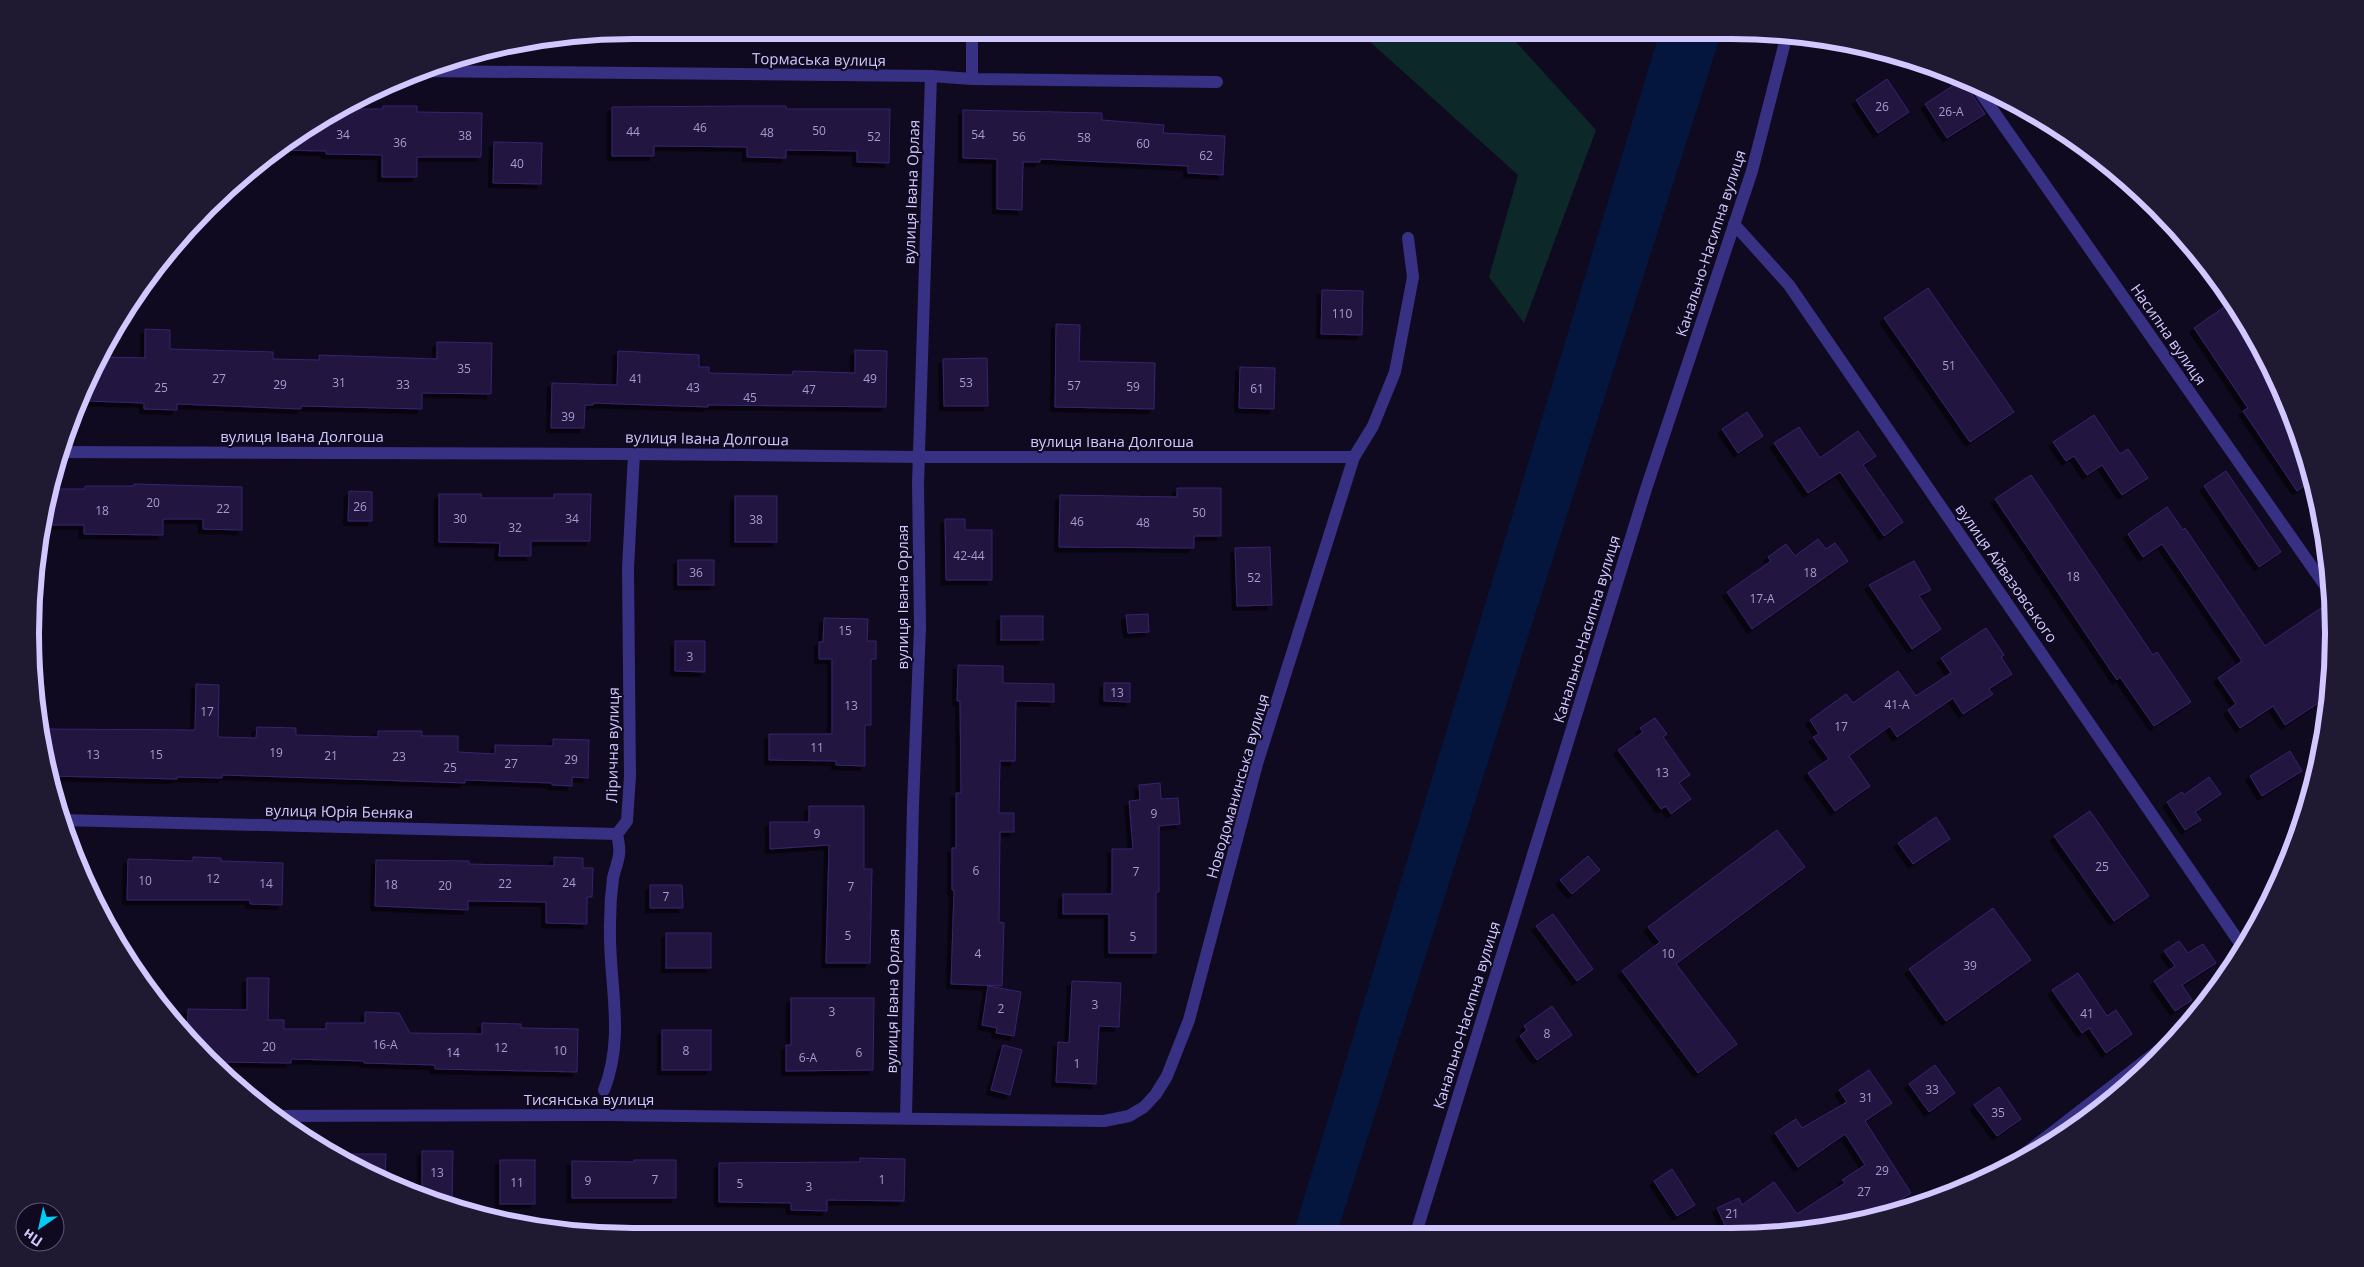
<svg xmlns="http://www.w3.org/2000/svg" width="2364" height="1267" font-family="'Open Sans',sans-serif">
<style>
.green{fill:#0d2829}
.water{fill:#04163d}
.building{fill:#201441;stroke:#38246f;filter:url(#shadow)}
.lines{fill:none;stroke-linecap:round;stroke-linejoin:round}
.minor{stroke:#383082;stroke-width:12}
.labels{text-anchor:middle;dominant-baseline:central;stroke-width:4;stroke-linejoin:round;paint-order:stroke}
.number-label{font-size:12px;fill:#a59bd0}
.street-label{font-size:15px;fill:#d1c8ff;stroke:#0f0a1f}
.rim{fill:none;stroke:#d1c8ff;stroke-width:6}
</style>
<defs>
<filter id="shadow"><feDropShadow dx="-4.5" dy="4.5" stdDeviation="0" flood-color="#0009"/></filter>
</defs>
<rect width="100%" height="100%" fill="#0f0a1f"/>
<!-- green -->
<polygon class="green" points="1358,31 1506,31 1596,130 1524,323 1489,277 1518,175"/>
<!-- water -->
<polygon class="water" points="1660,31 1722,31 1337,1233 1293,1234"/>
<!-- building -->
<g class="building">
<polygon points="1887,79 1909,112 1878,133 1856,100"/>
<polygon points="1960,81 1971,85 1971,93 1985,114 1947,138 1925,104"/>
<polygon points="383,106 417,106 417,112 482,113 481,157 417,157 417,177 382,177 382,155 326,154 326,151 274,150 336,109 383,109"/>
<polygon points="747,106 786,106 786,109 890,109 889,163 857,162 857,151 786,150 786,158 747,157 747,147 654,146 654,156 612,156 612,107"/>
<polygon points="963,110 1102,113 1102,120 1164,125 1163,133 1225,136 1223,175 1188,173 1188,166 1040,159 1040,162 1023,162 1022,210 997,209 997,159 963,158"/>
<polygon points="494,142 542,143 541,184 493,183"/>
<polygon points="1928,288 2014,412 1970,442 1884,318"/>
<polygon points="1322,290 1363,291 1362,335 1321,334"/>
<polygon points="2230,303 2272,366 2313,477 2314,479 2297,491 2243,411 2248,408 2194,328"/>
<polygon points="1056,324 1080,325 1079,361 1155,363 1154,409 1055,407"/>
<polygon points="145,329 170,330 170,349 273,352 273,359 319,360 319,355 437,359 437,342 492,343 491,394 422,393 422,409 301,406 301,409 177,404 177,410 144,409 144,403 85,401 86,384 100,357 145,358"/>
<polygon points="855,350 887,351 886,407 708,405 708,407 593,403 593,405 585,405 584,428 551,428 552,383 617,385 618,351 699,355 699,367 709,367 709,373 792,375 793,371 855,373"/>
<polygon points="987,358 988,406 944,406 943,359"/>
<polygon points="1240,367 1275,368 1274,409 1239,408"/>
<polygon points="1747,412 1763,436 1738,453 1722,429"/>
<polygon points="2094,415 2120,454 2128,449 2148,478 2122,495 2102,465 2087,475 2074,456 2066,461 2053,442"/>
<polygon points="1799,427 1820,458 1858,431 1876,456 1863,465 1903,522 1884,536 1840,472 1808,493 1774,443"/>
<polygon points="2226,471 2281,552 2259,567 2204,486"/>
<polygon points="2031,475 2153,655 2157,652 2191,702 2154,726 2120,677 2117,680 1995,499"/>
<polygon points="134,484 242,487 242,530 203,529 203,519 163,519 163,535 84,534 84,525 43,525 49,489 85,489 85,486 134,486"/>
<polygon points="1177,488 1221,488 1221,536 1194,536 1194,548 1059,547 1060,495 1177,497"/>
<polygon points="349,491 372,492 372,521 348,521"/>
<polygon points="439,494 481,494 481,498 554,498 554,494 591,494 590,541 531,541 531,556 499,556 500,543 439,542"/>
<rect x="735" y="496" width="42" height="46"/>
<polygon points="2167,507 2183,530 2185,528 2265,646 2321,608 2332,624 2329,696 2285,725 2273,706 2240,728 2228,710 2236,704 2218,678 2242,661 2162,544 2143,557 2128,534"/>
<polygon points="945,519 965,519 965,530 992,530 992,580 946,580"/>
<polygon points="1818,539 1826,549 1835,543 1848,561 1752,629 1727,592 1771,561 1768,557 1786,544 1795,556"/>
<polygon points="1270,547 1272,605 1237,606 1235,548"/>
<rect x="678" y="560" width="36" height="25"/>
<polygon points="1914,561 1931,590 1919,596 1941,629 1912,649 1869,585"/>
<polygon points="1148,614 1149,632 1128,633 1126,615"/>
<rect x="1001" y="616" width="42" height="24"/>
<polygon points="824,618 868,619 867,641 876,641 876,659 871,659 871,725 865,725 865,766 836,765 836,761 769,760 769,734 832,734 832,659 819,659 819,642 823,642"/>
<polygon points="1986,628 2004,655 2001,657 2012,674 1989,689 1993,694 1963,714 1953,698 1897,737 1890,726 1849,756 1870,786 1835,811 1808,773 1829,759 1813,737 1819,734 1810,720 1846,694 1853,703 1898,671 1916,696 1951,673 1941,658"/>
<polygon points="675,641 705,641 705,672 675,671"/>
<polygon points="958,665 1003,666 1003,683 1054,684 1054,702 1016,701 1015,761 1000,761 999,813 1014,813 1014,832 1000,832 999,922 1004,923 1002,986 951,984 954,890 952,890 952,848 956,848 956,793 961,793 960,701 957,701"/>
<polygon points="1104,683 1130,683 1130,702 1104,701"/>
<polygon points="196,684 219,685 218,737 256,738 257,727 296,728 296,735 378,737 378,731 422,731 422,736 458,736 458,752 495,754 495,745 553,746 553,739 589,740 588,778 572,777 572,786 552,785 552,783 465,780 465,783 437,782 222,775 222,778 177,777 177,779 48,776 40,729 195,730"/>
<polygon points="1655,718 1667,734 1663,737 1690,775 1679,783 1691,799 1671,814 1666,806 1661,809 1618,750 1643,732 1640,728"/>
<polygon points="2290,751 2302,771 2262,796 2250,776"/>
<polygon points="2209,777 2221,794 2195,812 2201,820 2185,830 2167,802 2182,792 2184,795"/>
<polygon points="1160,783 1161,799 1178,798 1180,824 1159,826 1159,892 1156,892 1156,953 1109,953 1109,914 1063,914 1063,894 1112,894 1112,849 1133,849 1129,801 1140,800 1139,785"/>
<polygon points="809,806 864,806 864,869 872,869 870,963 826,963 829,845 770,849 770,822 809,822"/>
<polygon points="2090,811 2149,896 2114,921 2054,836"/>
<polygon points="1936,817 1950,839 1913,864 1898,843"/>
<polygon points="1777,830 1805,867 1676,964 1737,1044 1698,1073 1622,971 1660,942 1648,927"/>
<polygon points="1588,856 1600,870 1572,894 1560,880"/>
<polygon points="193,857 221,858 221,861 283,863 282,905 250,904 250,900 127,900 128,859 193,861"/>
<polygon points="554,857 583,858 583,868 593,868 592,897 587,897 587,924 546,923 546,902 468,901 468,910 375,906 376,860 469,861 469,864 554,866"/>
<polygon points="650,885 682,885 683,908 650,908"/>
<polygon points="1993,908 2031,960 1946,1021 1909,969"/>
<polygon points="1553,914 1593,969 1577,981 1536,926"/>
<rect x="666" y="933" width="45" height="35"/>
<polygon points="2179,941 2188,953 2203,944 2216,963 2182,985 2192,1000 2175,1011 2154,981 2175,966 2164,951"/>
<polygon points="2078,973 2107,1016 2116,1010 2132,1034 2106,1053 2089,1028 2082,1033 2052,990"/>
<polygon points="247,978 269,978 268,1020 284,1020 284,1029 326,1029 326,1023 365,1023 365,1012 399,1013 410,1033 482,1034 482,1023 521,1024 521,1028 578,1029 577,1072 435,1069 435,1065 364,1063 364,1061 291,1059 291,1063 213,1062 187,1039 188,1009 247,1010"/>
<polygon points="1072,981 1121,983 1119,1027 1099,1026 1096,1084 1056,1082 1058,1042 1069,1043"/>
<polygon points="988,986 1021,992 1014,1036 996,1033 997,1028 982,1025"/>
<polygon points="791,998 874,998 873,1070 786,1071 786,1045 791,1045"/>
<polygon points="1552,1006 1572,1035 1537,1060 1520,1036 1527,1030 1524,1026"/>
<rect x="662" y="1030" width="49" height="40"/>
<polygon points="1003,1045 1022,1050 1010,1095 991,1090"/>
<polygon points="1935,1065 1955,1093 1929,1112 1909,1084"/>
<polygon points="1869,1070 1892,1103 1865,1121 1911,1193 1872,1217 1809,1232 1728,1232 1717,1208 1739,1198 1742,1205 1774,1182 1797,1214 1845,1183 1842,1180 1865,1165 1845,1134 1798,1167 1775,1133 1796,1119 1802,1128 1847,1102 1839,1090"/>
<polygon points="1999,1087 2021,1119 1997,1136 1974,1105"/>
<polygon points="422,1151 453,1151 452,1206 422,1194"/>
<polygon points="328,1154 386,1154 385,1178 332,1156"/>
<polygon points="860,1158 905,1159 904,1201 827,1200 827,1211 791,1210 791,1203 719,1202 719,1163 860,1162"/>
<rect x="500" y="1160" width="35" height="44"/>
<polygon points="634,1160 676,1160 676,1198 572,1198 572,1161 634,1162"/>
<polygon points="1672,1169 1695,1205 1677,1216 1654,1181"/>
</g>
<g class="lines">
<!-- minor -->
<g class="minor">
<polyline points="420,71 931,76 972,79 1217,82"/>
<polyline points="972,79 972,30"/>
<polyline points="1978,89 2333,597"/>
<polyline points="1734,224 1789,285 2244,949"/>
<polyline points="59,452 634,454 920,457 1354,457"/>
<polyline points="61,820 617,834"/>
<path d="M 604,1090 C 626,1035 608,980 610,924 C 610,909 611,893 613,878 C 618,857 622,857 617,834 L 627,821 L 630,776 L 628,568 L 634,454"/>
<polyline points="271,1116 604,1115 1104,1121 1129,1116 1144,1107 1156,1094 1167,1076 1189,1020 1257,764 1354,457 1373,426 1395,372 1413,277 1408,238"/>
<polyline points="906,1117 913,805 920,627 918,484 931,76"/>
<polyline points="2019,1158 2186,1029"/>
<polyline points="1416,1233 1646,489 1752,171 1787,34"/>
</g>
</g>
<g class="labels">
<!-- number labels -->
<g class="number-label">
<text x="1882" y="106">26</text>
<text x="1951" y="111">26-А</text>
<text x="700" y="127">46</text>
<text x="819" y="130">50</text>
<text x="633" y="131">44</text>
<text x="767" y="132">48</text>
<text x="343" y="134">34</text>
<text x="978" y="134">54</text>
<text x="465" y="135">38</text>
<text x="874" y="136">52</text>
<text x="1019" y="136">56</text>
<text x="1084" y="137">58</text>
<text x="400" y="142">36</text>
<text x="1143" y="143">60</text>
<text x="1206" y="155">62</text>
<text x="517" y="163">40</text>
<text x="1342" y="313">110</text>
<text x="1949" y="365">51</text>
<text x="464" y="368">35</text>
<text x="219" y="378">27</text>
<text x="636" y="378">41</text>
<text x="870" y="378">49</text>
<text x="339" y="382">31</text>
<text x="966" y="382">53</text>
<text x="280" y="384">29</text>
<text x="403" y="384">33</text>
<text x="1074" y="385">57</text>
<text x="1133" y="386">59</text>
<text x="161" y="387">25</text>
<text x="693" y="387">43</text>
<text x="1257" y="388">61</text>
<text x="809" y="389">47</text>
<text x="750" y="397">45</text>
<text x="568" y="416">39</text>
<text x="153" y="502">20</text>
<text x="360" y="506">26</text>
<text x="223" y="508">22</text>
<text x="102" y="510">18</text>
<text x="1199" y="512">50</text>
<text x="460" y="518">30</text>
<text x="572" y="518">34</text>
<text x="756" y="519">38</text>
<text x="1077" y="521">46</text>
<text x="1143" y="522">48</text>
<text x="515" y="527">32</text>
<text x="969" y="555">42-44</text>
<text x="696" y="572">36</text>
<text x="1810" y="572">18</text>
<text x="2073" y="576">18</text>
<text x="1254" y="577">52</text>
<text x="1762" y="598">17-А</text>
<text x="845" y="630">15</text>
<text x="690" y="656">3</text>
<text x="1117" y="692">13</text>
<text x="1897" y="704">41-А</text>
<text x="851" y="705">13</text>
<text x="207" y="711">17</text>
<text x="1841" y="726">17</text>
<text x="817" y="747">11</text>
<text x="276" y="752">19</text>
<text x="93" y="754">13</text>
<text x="156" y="754">15</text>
<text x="331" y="755">21</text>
<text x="399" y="756">23</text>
<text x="571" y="759">29</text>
<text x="511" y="763">27</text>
<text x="450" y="767">25</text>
<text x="1662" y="772">13</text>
<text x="1154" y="813">9</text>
<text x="817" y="833">9</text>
<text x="2102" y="866">25</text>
<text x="976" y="870">6</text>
<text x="1136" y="871">7</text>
<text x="213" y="878">12</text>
<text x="145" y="880">10</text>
<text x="569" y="882">24</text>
<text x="266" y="883">14</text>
<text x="505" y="883">22</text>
<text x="391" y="884">18</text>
<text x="445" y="885">20</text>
<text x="851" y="886">7</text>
<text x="666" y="896">7</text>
<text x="848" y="935">5</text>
<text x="1133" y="936">5</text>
<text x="978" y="953">4</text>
<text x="1668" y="953">10</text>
<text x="1970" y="965">39</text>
<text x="1095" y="1004">3</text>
<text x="1001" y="1008">2</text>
<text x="832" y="1011">3</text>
<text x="2087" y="1013">41</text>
<text x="1547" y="1033">8</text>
<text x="385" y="1044">16-А</text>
<text x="269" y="1046">20</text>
<text x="501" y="1047">12</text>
<text x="560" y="1050">10</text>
<text x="686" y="1050">8</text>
<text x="453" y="1052">14</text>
<text x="859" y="1052">6</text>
<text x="808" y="1057">6-А</text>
<text x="1077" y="1063">1</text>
<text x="1932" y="1089">33</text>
<text x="1866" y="1097">31</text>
<text x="1998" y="1112">35</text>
<text x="1882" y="1170">29</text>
<text x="437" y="1172">13</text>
<text x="655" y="1179">7</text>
<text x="882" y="1179">1</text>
<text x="588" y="1180">9</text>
<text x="517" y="1182">11</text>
<text x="740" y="1183">5</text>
<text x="809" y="1186">3</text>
<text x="1864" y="1191">27</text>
<text x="1732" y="1213">21</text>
</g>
<!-- street labels -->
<g class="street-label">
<text transform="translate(819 59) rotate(1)">Тормаська вулиця</text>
<text transform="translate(911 192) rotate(-88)">вулиця Івана Орлая</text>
<text transform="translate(1710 243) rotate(-72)">Канально-Насипна вулиця</text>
<text transform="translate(2169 334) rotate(55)">Насипна вулиця</text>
<text x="302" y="436">вулиця Івана Долгоша</text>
<text transform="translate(707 438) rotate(1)">вулиця Івана Долгоша</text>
<text x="1112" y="441">вулиця Івана Долгоша</text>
<text transform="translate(2007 573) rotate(55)">вулиця Айвазовського</text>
<text transform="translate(902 597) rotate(-90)">вулиця Івана Орлая</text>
<text transform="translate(1586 629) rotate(-73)">Канально-Насипна вулиця</text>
<text transform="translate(612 745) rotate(-89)">Лірична вулиця</text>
<text transform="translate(1237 786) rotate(-74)">Новодоманинська вулиця</text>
<text transform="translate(339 811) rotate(1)">вулиця Юрія Беняка</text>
<text transform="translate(892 1001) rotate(-89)">вулиця Івана Орлая</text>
<text transform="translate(1466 1015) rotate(-73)">Канально-Насипна вулиця</text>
<text x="589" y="1099">Тисянська вулиця</text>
</g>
</g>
<!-- crop -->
<path d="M0 0H2364V1267H0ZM633 39H1731A594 594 0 0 1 2325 633V634A594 594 0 0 1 1731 1228H633A594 594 0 0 1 39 634V633A594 594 0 0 1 633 39Z" fill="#1f1931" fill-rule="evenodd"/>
<path class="rim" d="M633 39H1731A594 594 0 0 1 2325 633V634A594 594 0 0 1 1731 1228H633A594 594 0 0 1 39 634V633A594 594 0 0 1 633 39Z"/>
<!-- north arrow -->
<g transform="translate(40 1227) rotate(214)"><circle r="24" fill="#0f0a1f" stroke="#5d5679"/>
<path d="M0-4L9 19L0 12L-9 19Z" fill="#00ccf3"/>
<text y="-8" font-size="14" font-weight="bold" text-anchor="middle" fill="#d1c8ff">Пн</text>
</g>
</svg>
